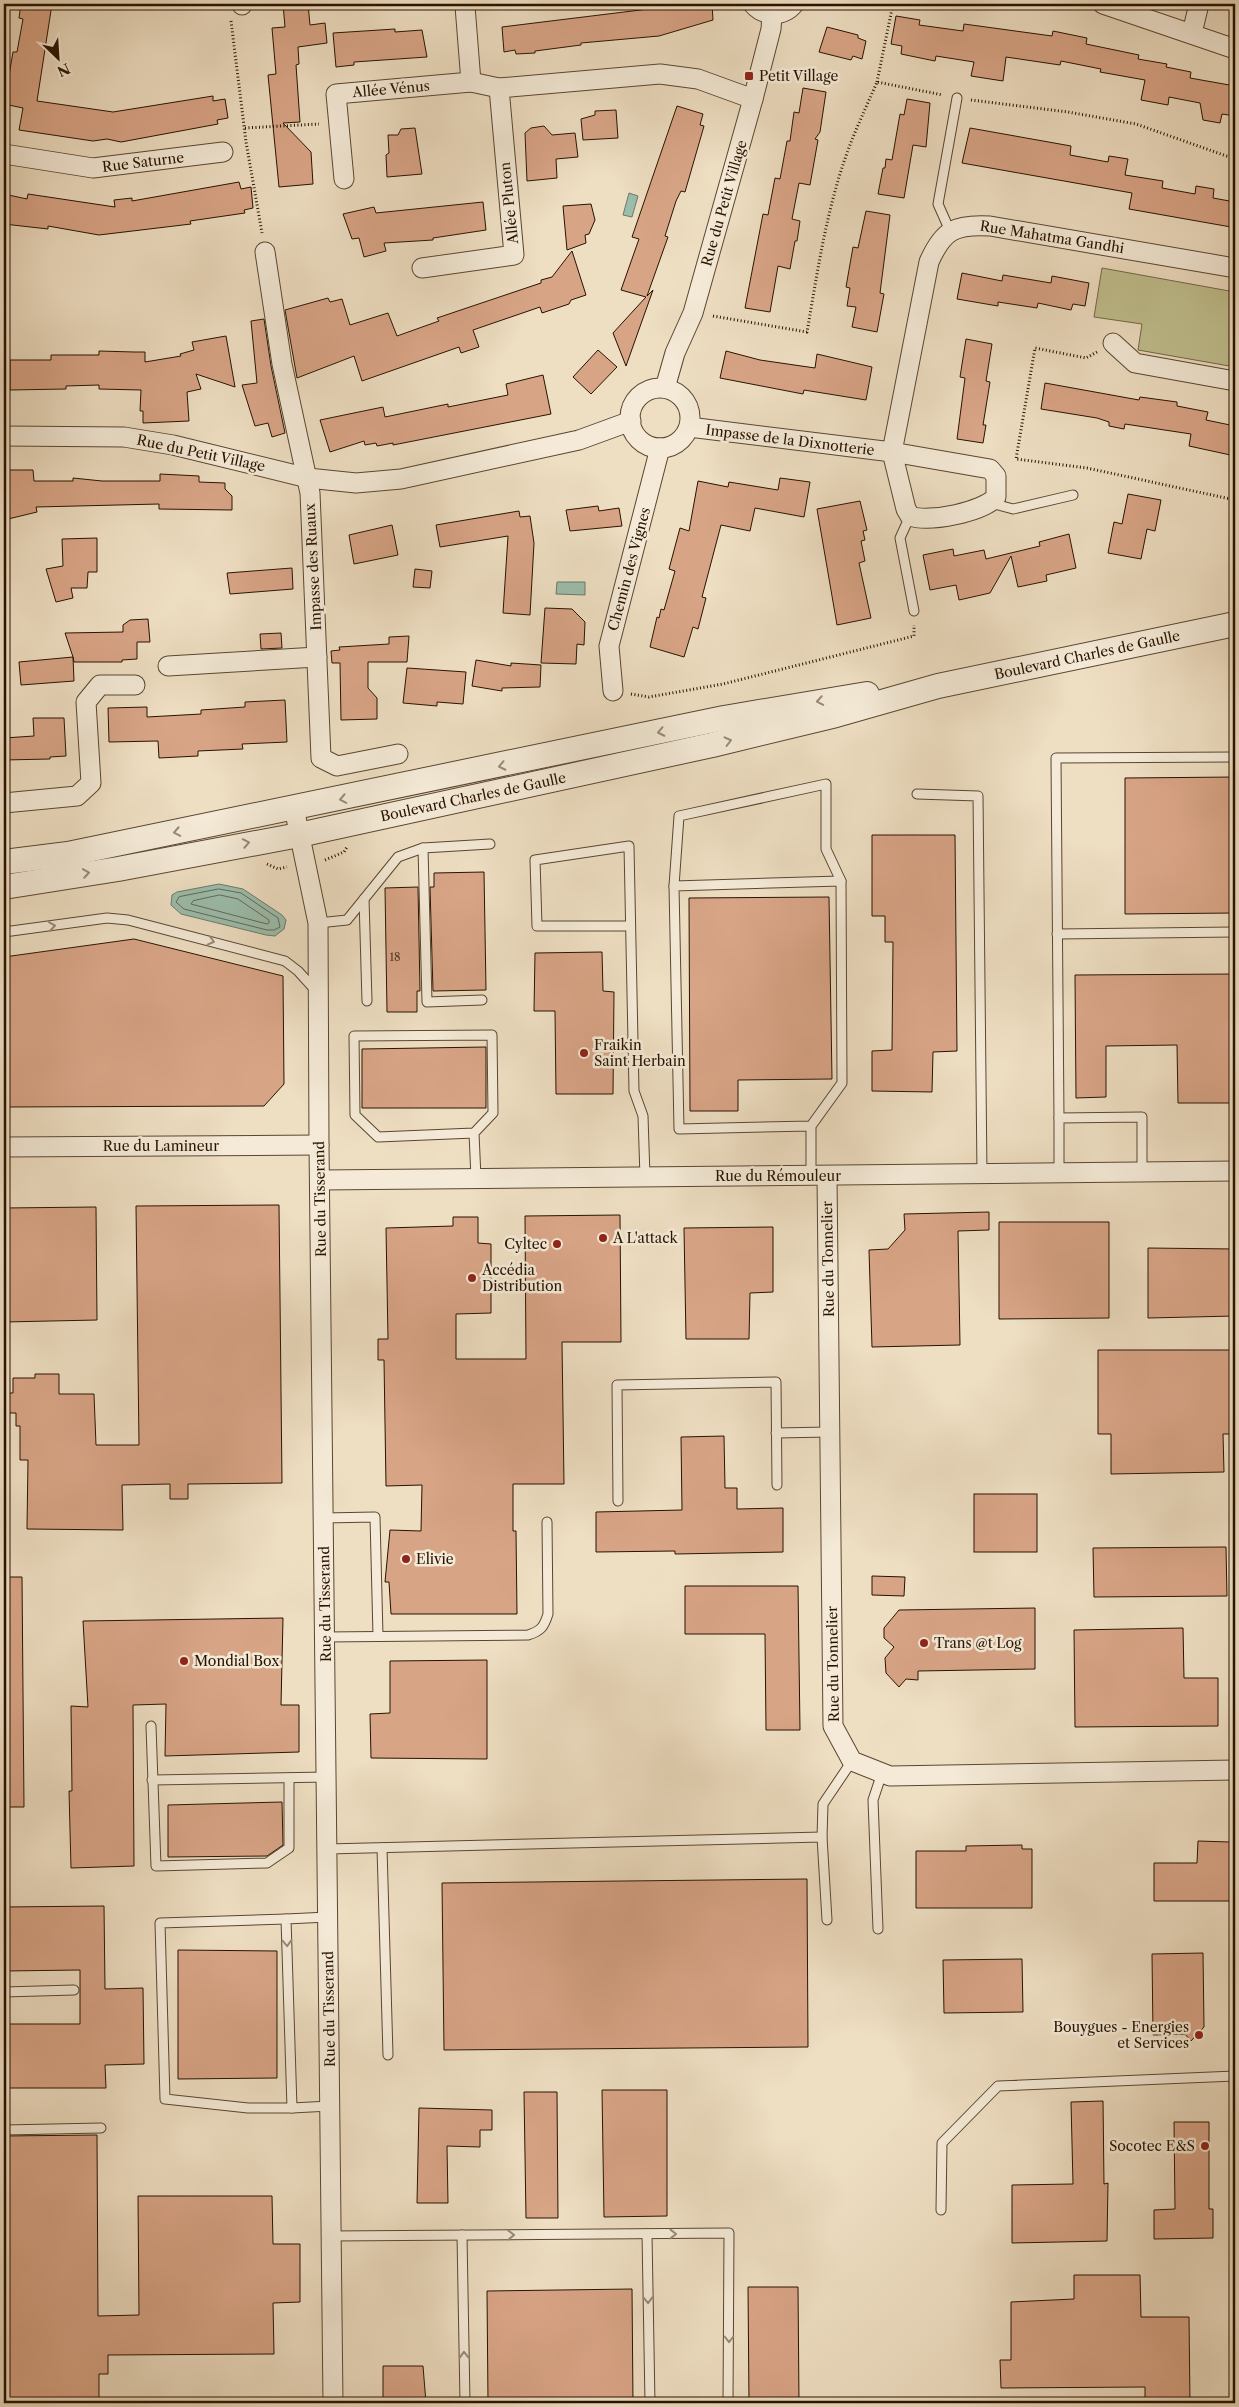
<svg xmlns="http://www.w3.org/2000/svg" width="1239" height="2407" font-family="'Libre Caslon Text',serif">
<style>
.green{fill:#c0bf8e;stroke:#746947}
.water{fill:#9bbdac;stroke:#6d7967}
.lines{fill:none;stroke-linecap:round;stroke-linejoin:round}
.shore{stroke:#626856;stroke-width:1}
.building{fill:#d8a486;stroke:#281300}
.service-casing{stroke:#5a4630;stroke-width:11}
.minor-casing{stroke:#5a4630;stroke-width:21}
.tertiary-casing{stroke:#5a4630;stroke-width:26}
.path{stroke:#281300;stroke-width:3;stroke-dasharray:1 2.5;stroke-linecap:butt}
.service{stroke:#f4ead7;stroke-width:9}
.minor{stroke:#f4ead7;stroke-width:19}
.tertiary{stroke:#f4ead7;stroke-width:24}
.oneway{stroke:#988976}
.poi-dot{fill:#8f2418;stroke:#f4ead7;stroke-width:2}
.labels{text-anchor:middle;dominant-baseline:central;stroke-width:5;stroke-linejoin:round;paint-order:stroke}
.number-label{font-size:11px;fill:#543722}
.poi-label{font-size:14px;fill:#281300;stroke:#f4ead7;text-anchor:start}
.street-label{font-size:14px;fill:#281300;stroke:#f4ead7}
</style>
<rect width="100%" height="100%" fill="#eedec2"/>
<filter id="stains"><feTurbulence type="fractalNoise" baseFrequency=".004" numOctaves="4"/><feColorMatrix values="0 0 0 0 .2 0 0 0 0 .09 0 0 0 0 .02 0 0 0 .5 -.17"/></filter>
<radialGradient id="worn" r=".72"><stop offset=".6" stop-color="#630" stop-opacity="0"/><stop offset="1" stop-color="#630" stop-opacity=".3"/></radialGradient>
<!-- green -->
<polygon class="green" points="1102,268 1235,292 1235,367 1138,350 1142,324 1094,317"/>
<!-- water -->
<g class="water">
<polygon points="629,193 638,196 632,217 623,215"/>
<polygon points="557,582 585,582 585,595 556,594"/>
<polygon points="219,884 243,889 282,915 286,920 284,929 275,936 266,935 181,914 171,905 172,895 177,892"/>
</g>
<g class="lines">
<!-- shore -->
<g class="shore">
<polygon points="219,889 241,893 278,918 280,927 274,930 267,930 184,909 176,902 179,897"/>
<polygon points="220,895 238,899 269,920 269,923 267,924 191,904 193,901"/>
</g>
</g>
<!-- building -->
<g class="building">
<polygon points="21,4 52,4 37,101 113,112 213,96 213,101 225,99 228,118 217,120 218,124 121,142 107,139 93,141 19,130 23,108 4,104 13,52 17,52 23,19 19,18"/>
<polygon points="283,4 308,4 310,25 325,23 327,43 298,47 299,64 296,65 300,122 283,123 311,152 313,184 279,187 268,75 276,74 272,28 285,27"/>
<polygon points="673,4 712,4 713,20 659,36 581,43 581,45 535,51 535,53 516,54 515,50 504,52 502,27 673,6"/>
<polygon points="896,16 920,20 919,25 963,31 964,24 1052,36 1053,31 1087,38 1086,44 1139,55 1138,59 1167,64 1166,67 1191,72 1190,78 1235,86 1235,116 1222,114 1220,123 1203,120 1200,103 1169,97 1168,105 1141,100 1145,80 1100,72 1101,69 1061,61 1060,65 1006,57 1003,81 971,76 974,62 936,56 935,61 901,54 902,46 891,44"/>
<polygon points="827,27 858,35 858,38 866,41 862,59 853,56 851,60 819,52"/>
<polygon points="395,29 395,32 422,30 427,57 354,62 354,65 336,67 333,33"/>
<polygon points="803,88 826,92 820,132 815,139 818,140 810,185 799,183 792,219 800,221 797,241 795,241 790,269 778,266 770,312 745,308 763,214 768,215 775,178 780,179 787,141 790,141 794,112 799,113"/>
<polygon points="907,99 930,103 926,147 913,145 904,198 878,194 883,168 885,168 886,159 892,160 900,114 904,115"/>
<polygon points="677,106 703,114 700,125 704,126 685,192 681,191 676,201 665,236 668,237 647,296 653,290 626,366 613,333 646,297 621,290 639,239 632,237"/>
<polygon points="616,110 618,138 583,140 581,119 595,115 595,111"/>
<polygon points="544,126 552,135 575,133 578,157 556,159 557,178 527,181 525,133 531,128"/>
<polygon points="415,128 422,174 387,177 386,155 389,153 388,135 398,135 401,129"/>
<polygon points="970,128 1071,146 1070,155 1108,162 1109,156 1128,159 1125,175 1163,181 1162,188 1195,194 1196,186 1214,189 1213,198 1235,202 1231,227 1129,209 1132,193 962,163"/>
<polygon points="239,182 241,189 251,187 253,208 244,210 245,213 190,221 191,224 99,235 48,226 48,229 4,224 4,194 27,199 28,194 115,207 114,200 132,198 132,201"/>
<polygon points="483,202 486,230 433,238 433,240 384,243 386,251 364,257 359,238 352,239 343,214 374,207 376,213"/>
<polygon points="591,204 595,220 589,234 585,235 586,243 567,250 563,206"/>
<polygon points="866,211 890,215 880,293 884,294 877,332 852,327 856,307 847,306 850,288 846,287 853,247 858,248"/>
<polygon points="572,251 586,295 571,300 569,304 542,313 540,307 473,330 479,347 461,353 459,347 362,381 354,356 297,378 285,310 328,298 330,302 342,299 350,325 388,313 397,336 439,321 437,318 541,283 541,280 552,277"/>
<polygon points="962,273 1002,281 1003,275 1051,283 1052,276 1089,283 1085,306 1073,304 1071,310 1038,303 1037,308 998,302 998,306 957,299"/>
<polygon points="264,319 271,366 285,433 272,437 268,423 255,426 242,385 257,383 251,321"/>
<polygon points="226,336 235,387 196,374 201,389 187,392 189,421 143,423 143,411 140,411 141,390 99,389 99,385 66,386 66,389 10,390 10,360 51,360 51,355 99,355 99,351 134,352 145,352 145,362 181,356 180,354 194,350 192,342"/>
<polygon points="966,339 992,344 986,381 990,382 983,425 986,425 983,443 957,439 965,378 960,377"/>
<polygon points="598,350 617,367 591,394 573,377"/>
<polygon points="726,351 760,360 815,368 817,354 872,367 866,400 804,390 803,394 720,378"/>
<polygon points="543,375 551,414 393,445 393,443 377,446 376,443 365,445 364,441 330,452 320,420 383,407 385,417 448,404 448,407 508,395 506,384"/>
<polygon points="1045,383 1139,400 1140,397 1177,402 1177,406 1208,412 1206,420 1235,426 1235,456 1189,446 1191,434 1125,424 1124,429 1109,426 1109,422 1097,418 1041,409"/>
<polygon points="4,470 33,470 34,481 73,481 73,478 102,481 160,481 160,474 199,476 199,482 225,483 225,489 232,496 232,510 159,509 159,504 36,507 37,512 4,520"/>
<polygon points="780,478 810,482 804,517 755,508 750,531 721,525 702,597 706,598 698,629 693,627 684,657 650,647 657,617 659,618 661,609 664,610 675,571 669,569 680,528 689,531 698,481 728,487 729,482 778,490"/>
<polygon points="1128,494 1161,500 1155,531 1147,529 1141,559 1108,553 1114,522 1122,524"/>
<polygon points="860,501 867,530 863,531 865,540 861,541 865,561 859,563 871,618 837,625 817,509"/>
<polygon points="598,506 599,511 619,508 622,526 570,531 566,510"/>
<polygon points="519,511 520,517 530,516 534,543 530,615 503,613 508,536 440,547 436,525"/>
<polygon points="392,525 398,555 354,564 349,535"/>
<polygon points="1069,534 1076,568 1046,575 1047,581 1018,587 1011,556 990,593 959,600 956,585 930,590 923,555 953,549 954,556 984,550 986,559 1040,546 1039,542"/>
<polygon points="97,538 97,572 88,572 87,588 71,588 73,598 56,602 46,569 63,566 62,539"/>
<polygon points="292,568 293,589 230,594 227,573"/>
<polygon points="415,569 432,571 430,588 413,587"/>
<polygon points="545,608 572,609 585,622 584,645 577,644 576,664 541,663"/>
<polygon points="148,619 150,642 137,642 137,659 122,660 122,662 74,662 73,657 74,681 21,685 19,662 73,657 65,633 123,632 123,625 130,620"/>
<polygon points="281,633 282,648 261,649 260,634"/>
<polygon points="409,636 407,662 368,662 368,688 377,698 377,719 341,720 340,663 332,663 331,651 340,650 339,647 389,644 389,637"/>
<polygon points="476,660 511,666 511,663 541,665 540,687 502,688 502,691 472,686"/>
<polygon points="407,668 466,672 463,704 437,702 437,706 403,703"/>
<polygon points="285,700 287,742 242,744 243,749 198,751 198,756 159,758 158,741 109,742 108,708 147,707 147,717 201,714 201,710 245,707 245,702"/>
<polygon points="33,718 64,718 66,756 50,757 50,759 4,760 4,738 34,736"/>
<polygon points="1235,777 1235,913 1125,914 1125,778"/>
<polygon points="872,835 955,835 957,1051 933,1052 932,1092 872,1091 872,1051 892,1050 893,942 885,942 885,916 872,916"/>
<polygon points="484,872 486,990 433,991 430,887 434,887 434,873"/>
<polygon points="418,887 420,991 417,991 417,1012 387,1012 385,888"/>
<polygon points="829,897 832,1079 738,1080 738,1111 690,1111 689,898"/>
<polygon points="134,939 283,976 284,1084 264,1106 4,1107 4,957"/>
<polygon points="602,952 603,991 614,992 613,1094 556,1094 555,1011 534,1011 535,953"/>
<polygon points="1235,974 1235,1103 1178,1103 1177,1045 1106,1046 1106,1097 1076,1098 1075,975"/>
<polygon points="486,1047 486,1108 362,1108 362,1049"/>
<polygon points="279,1205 282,1483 188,1484 188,1499 170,1499 170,1484 122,1485 123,1530 27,1529 28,1460 20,1460 20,1426 16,1426 16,1413 8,1413 7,1393 13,1393 13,1378 35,1378 35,1374 59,1374 59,1394 94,1394 96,1445 139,1445 136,1206"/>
<polygon points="96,1207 97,1320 4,1322 4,1208"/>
<polygon points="989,1212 989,1230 958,1231 960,1345 872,1347 869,1250 888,1249 905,1230 904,1214"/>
<polygon points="620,1215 621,1342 562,1342 564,1484 513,1484 513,1531 516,1531 517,1614 391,1614 389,1582 385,1582 390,1530 421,1531 422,1485 386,1486 384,1360 378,1360 378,1339 388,1339 386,1228 453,1226 453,1217 478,1217 478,1243 491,1244 491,1313 456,1314 456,1359 526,1359 525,1216"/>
<polygon points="999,1222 1109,1222 1109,1318 999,1319"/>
<polygon points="773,1227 773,1292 750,1293 749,1339 686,1339 684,1228"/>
<polygon points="1148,1248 1235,1249 1235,1316 1148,1318"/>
<polygon points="1098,1350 1235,1350 1235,1434 1223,1434 1224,1472 1111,1474 1111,1434 1098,1434"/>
<polygon points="724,1436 725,1488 737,1488 737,1509 783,1508 783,1552 675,1554 675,1551 596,1552 596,1512 682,1510 681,1437"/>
<rect x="974" y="1494" width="63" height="58"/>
<polygon points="1226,1547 1227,1596 1094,1597 1093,1548"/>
<polygon points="872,1576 905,1577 904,1596 872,1595"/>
<polygon points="4,1577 22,1577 24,1807 4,1807"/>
<polygon points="685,1586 798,1586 800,1730 766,1730 765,1634 685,1634"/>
<polygon points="1035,1608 1035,1669 918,1671 918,1680 906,1679 899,1687 886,1673 885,1658 894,1647 884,1638 884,1628 899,1610"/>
<polygon points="283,1618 281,1705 299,1705 299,1752 165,1756 166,1704 133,1705 134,1866 71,1868 69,1791 72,1791 71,1706 88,1707 83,1621"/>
<polygon points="1183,1628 1184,1678 1218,1678 1218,1726 1075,1727 1074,1630"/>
<polygon points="487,1660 487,1759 371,1758 370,1714 390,1713 390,1661"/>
<polygon points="282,1802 283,1845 267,1856 168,1857 168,1805"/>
<polygon points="1198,1841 1230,1842 1230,1901 1154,1901 1154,1863 1197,1863"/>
<polygon points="1022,1845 1022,1849 1032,1849 1032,1908 916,1908 916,1851 966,1851 966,1846"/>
<polygon points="807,1879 808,2047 444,2050 442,1883"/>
<polygon points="104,1906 105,1989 143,1988 144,2064 105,2065 106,2088 4,2088 4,2024 80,2024 80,1970 4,1971 4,1907"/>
<polygon points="178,1950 277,1951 277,2078 178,2079"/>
<polygon points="1203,1953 1204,2027 1191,2041 1185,2034 1153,2035 1152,1954"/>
<polygon points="1022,1959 1023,2012 944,2013 943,1960"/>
<polygon points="602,2090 667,2090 667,2216 604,2217"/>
<polygon points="524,2092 557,2092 558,2218 526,2218"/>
<polygon points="1103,2101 1104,2184 1108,2183 1107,2241 1012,2243 1012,2185 1073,2184 1071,2102"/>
<polygon points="419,2108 492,2110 492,2130 480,2130 480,2147 447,2146 448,2203 417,2203"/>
<polygon points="1174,2122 1209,2122 1209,2209 1213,2209 1213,2238 1154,2239 1154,2210 1175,2209"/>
<polygon points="97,2135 98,2316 139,2315 138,2196 272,2196 273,2244 300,2244 300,2302 273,2303 274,2354 108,2355 108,2374 99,2374 99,2403 4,2403 4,2136"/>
<polygon points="1074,2275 1140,2275 1141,2317 1189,2317 1190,2403 1145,2403 1145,2387 1001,2388 1000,2360 1011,2360 1011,2302 1074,2299"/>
<polygon points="748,2287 798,2287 799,2403 749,2403"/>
<polygon points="632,2289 633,2403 488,2403 487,2291"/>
<polygon points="383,2366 423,2366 426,2403 383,2403"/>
</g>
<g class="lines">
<defs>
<g id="service">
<polyline points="950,231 938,204 957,98"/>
<polyline points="991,503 1013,509 1073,495"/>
<polyline points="910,516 900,538 914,611"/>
<polyline points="917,794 978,796 982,1174"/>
<polyline points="423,848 427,1002 482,1000"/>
<polyline points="674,886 679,816 826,784 826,849 841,881"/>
<polyline points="364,899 367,1001"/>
<polyline points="318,923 347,920 398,857 423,848 490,844"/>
<polyline points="630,926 537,926 535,860 629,846 634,1091 643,1116 645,1177"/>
<polyline points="4,932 107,918 128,920 285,961 298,971 317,992"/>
<polyline points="1057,934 1235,932"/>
<polyline points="1059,1118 1056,758 1235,757"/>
<polyline points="811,1126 679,1129 674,886 841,881 842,1083 811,1126 811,1176"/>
<polyline points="474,1133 493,1113 492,1035 354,1036 355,1115 378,1137 474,1133 476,1178"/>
<polyline points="1059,1173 1059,1118 1142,1117 1142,1172"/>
<polyline points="776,1433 829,1432"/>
<polyline points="618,1501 617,1385 776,1382 777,1485"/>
<polyline points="324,1518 375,1517 378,1636"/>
<path d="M 325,1637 L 528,1635 C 541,1631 544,1627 548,1614 L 547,1522"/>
<polyline points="151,1726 156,1866 267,1863 289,1848 289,1778"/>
<polyline points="152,1780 327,1777"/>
<polyline points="822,1837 823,1804 852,1761"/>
<polyline points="382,1848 388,2055"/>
<polyline points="327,1849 822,1837 827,1920"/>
<polyline points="328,1917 286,1919 292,2108 330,2106"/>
<polyline points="286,1919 160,1923 165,2099 248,2108 292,2108"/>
<polyline points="878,1929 873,1800 882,1773"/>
<polyline points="4,1992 74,1990"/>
<polyline points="4,2130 101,2128"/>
<polyline points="941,2210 942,2143 998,2086 1235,2076"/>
<polyline points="647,2234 650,2403"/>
<polyline points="462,2235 465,2403"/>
<polyline points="331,2236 729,2233 728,2403"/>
</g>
<g id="minor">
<polyline points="242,4 242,5"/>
<path d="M 753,4 C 764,17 783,17 794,4"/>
<polyline points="1103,4 1235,49"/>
<polyline points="465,6 471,82"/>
<polyline points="1192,33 1199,4"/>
<polyline points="4,154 93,168 223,152"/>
<polyline points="344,179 336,94 471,82 499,88 660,74 698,79 753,99"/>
<polyline points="265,252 282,364 310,493 321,758 337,766 398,754"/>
<polyline points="422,268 514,255 499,88"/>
<polyline points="1113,343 1135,363 1235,381"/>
<circle cx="660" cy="418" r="30"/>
<polyline points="665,388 675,353 693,313 753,99 771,29 772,14"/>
<path d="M 689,427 L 892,452 L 990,469 L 996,476 L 996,497 C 983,512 929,523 910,516 L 906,509 L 892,452 L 929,262 C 943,230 955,224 990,226 L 1235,268"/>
<polyline points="4,436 124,437 173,445 308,478 356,483 401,479 579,440 631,421"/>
<polyline points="168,666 317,657"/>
<polyline points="613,691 609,646 660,448"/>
<polyline points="4,803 77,796 91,783 86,702 100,685 135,685"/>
<polyline points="294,808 318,923 319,1145 333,2403"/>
<polyline points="4,1147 319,1145"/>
<polyline points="827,1176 833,1726 852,1761 890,1776 1235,1770"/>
<polyline points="320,1180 1235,1171"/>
</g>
<g id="tertiary">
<polyline points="4,862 68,854 724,718 867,694"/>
<polyline points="4,887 118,869 299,835 712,745 836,715 938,686 1235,624"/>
</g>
</defs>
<!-- service casing -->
<use href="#service" class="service-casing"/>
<!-- minor casing -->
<use href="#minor" class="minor-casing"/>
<!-- tertiary casing -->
<use href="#tertiary" class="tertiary-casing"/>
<!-- path -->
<g class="path">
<polyline points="231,21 246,142 262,233"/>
<polyline points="877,82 893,4"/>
<polyline points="971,100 1068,112 1136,124 1235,159"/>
<polyline points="245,128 319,124"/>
<path d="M 713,316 L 807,332 C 818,269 827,205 850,145 C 858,124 868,103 877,82 L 943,95"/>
<polyline points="1097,352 1086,358 1035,348 1016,459 1087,468 1235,500"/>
<polyline points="631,694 649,697 723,684 914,636 914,625"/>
<polyline points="325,860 344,852 347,847"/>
<polyline points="267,864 278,869 287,867"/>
</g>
<!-- service -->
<use href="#service" class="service"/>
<!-- minor -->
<use href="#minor" class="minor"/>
<!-- tertiary -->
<use href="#tertiary" class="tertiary"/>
</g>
<!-- one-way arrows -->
<defs><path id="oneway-chevron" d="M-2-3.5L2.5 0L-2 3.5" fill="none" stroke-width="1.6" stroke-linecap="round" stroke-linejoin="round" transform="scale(1.25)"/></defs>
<g class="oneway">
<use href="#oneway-chevron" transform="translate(820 701) rotate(170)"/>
<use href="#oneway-chevron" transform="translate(661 732) rotate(168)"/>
<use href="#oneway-chevron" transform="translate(728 741) rotate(-14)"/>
<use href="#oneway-chevron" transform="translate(502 766) rotate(168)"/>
<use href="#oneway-chevron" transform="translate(343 799) rotate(169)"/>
<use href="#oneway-chevron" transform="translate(177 832) rotate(169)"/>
<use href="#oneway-chevron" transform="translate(246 843) rotate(-11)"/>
<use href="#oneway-chevron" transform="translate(86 873) rotate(-9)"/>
<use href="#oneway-chevron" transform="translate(52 926) rotate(-8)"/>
<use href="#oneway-chevron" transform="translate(211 941) rotate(14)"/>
<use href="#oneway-chevron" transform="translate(287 1943) rotate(88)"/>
<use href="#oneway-chevron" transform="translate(673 2234)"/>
<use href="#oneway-chevron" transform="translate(511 2235) rotate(-1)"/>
<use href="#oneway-chevron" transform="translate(648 2300) rotate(89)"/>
<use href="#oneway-chevron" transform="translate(729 2339) rotate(90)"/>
<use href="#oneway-chevron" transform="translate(464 2355) rotate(-91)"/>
</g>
<!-- markers -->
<g class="poi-dot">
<rect x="744" y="71" width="10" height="10" rx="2.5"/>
<circle cx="584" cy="1053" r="5"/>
<circle cx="603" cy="1238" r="5"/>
<circle cx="557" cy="1244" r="5"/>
<circle cx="472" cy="1278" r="5"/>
<circle cx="406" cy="1559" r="5"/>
<circle cx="924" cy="1643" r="5"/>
<circle cx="184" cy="1661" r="5"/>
<circle cx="1199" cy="2035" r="5"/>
<circle cx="1205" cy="2146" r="5"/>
</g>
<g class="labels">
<!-- number labels -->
<g class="number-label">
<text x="395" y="957">18</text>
</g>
<!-- poi labels -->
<g class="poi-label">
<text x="759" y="76">Petit Village</text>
<text x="594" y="1045">Fraikin<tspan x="594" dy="16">Saint Herbain</tspan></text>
<text x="613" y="1238">A L'attack</text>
<text x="547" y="1244" text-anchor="end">Cyltec</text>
<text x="482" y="1270">Accédia<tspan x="482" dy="16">Distribution</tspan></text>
<text x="416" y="1559">Elivie</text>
<text x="934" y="1643">Trans @t Log</text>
<text x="194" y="1661">Mondial Box</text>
<text x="1189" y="2027" text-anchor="end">Bouygues - Energies<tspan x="1189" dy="16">et Services</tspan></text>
<text x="1195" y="2146" text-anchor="end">Socotec E&amp;S</text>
</g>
<!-- street labels -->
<g class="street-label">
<text transform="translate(391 89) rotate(-5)">Allée Vénus</text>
<text transform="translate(143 162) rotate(-7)">Rue Saturne</text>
<text transform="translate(509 203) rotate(-96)">Allée Pluton</text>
<text transform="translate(724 203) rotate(-74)">Rue du Petit Village</text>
<text transform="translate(1052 237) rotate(9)">Rue Mahatma Gandhi</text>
<text transform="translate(790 440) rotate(7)">Impasse de la Dixnotterie</text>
<text transform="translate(201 453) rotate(12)">Rue du Petit Village</text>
<text transform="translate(313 567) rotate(-93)">Impasse des Ruaux</text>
<text transform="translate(629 569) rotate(-75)">Chemin des Vignes</text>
<text transform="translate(1087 655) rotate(-12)">Boulevard Charles de Gaulle</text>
<text transform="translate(473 797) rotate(-12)">Boulevard Charles de Gaulle</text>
<text x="161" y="1146">Rue du Lamineur</text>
<text x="778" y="1176">Rue du Rémouleur</text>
<text transform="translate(320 1199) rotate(-91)">Rue du Tisserand</text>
<text transform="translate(828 1259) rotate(-91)">Rue du Tonnelier</text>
<text transform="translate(325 1604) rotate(-91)">Rue du Tisserand</text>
<text transform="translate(833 1664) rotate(-91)">Rue du Tonnelier</text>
<text transform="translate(329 2009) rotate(-91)">Rue du Tisserand</text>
</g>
</g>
<!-- margin -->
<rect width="1239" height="2407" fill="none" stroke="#eedec2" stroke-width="20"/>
<rect x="5" y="5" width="1229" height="2397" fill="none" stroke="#281300" stroke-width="2.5"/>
<rect x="10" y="10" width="1219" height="2387" fill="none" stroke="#281300"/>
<!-- north arrow -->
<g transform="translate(58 58) rotate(155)" stroke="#f4ead7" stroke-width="4" paint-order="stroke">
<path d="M0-4L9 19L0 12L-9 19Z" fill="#281300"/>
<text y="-8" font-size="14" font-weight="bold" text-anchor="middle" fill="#281300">N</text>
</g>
<rect width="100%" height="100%" filter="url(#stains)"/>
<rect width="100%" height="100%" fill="url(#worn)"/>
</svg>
